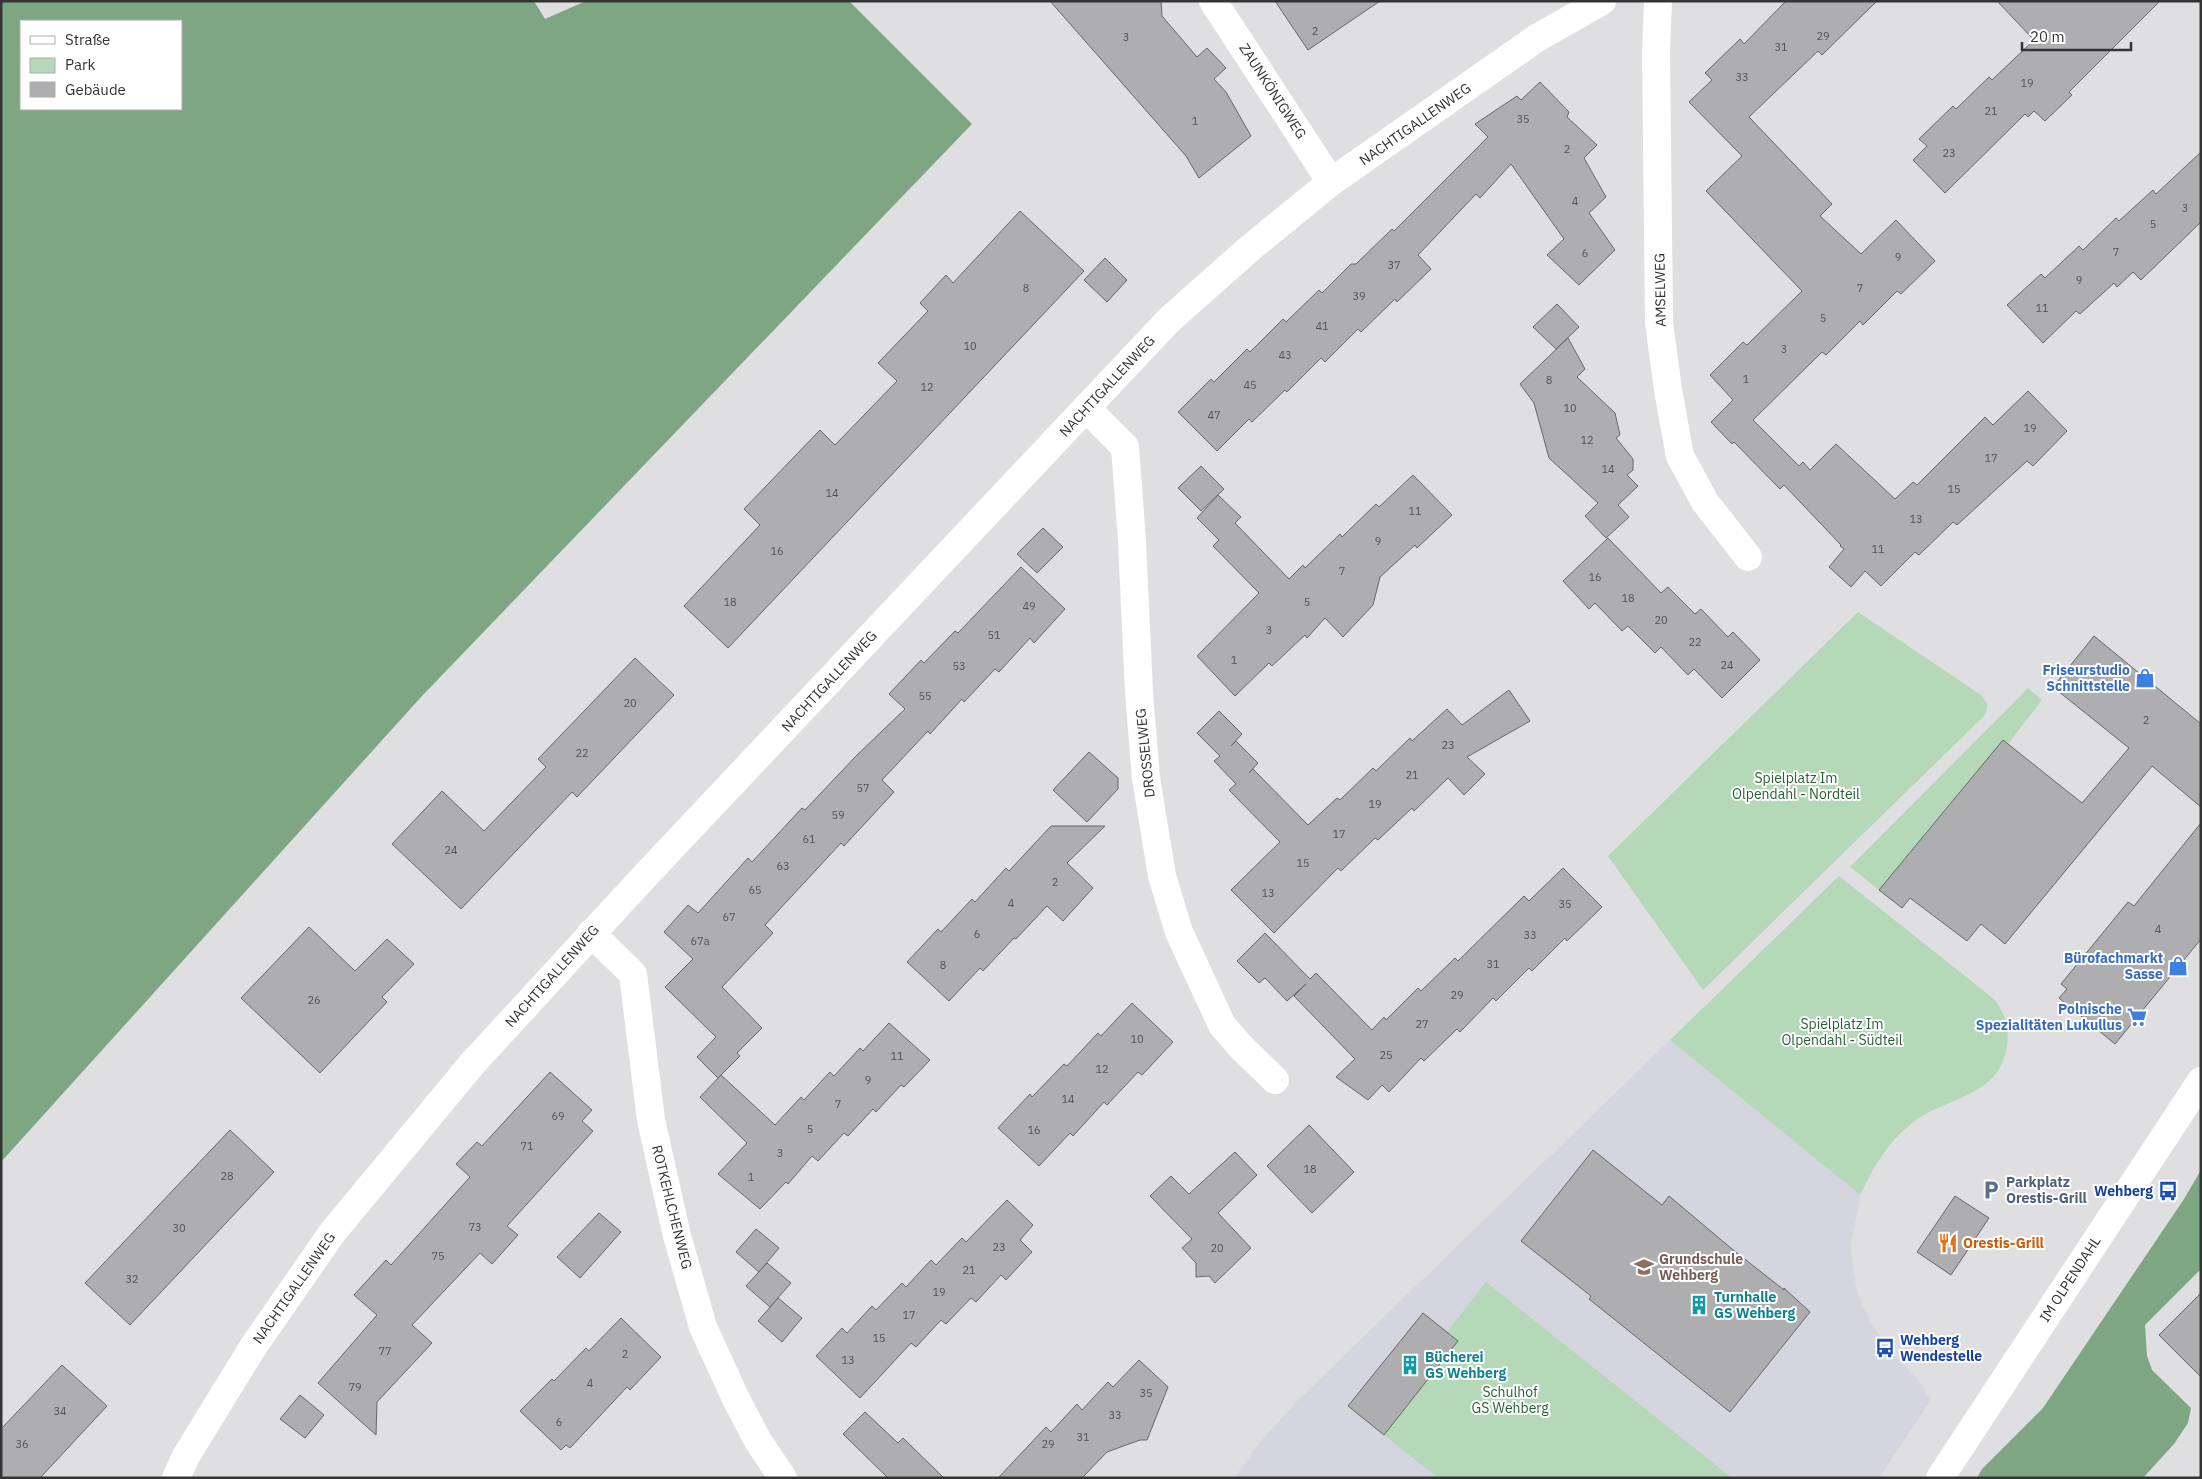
<svg xmlns="http://www.w3.org/2000/svg" width="2202" height="1479" font-family="'IBM Plex Sans',sans-serif">
<style>
.built{fill:#d4d5df}
.green{fill:#b5d8b8}
.forest{fill:#7fa682;fill-rule:evenodd}
.building{fill:#aeaeb1;stroke:#666769}
.lines{fill:none;stroke-linecap:round;stroke-linejoin:round}
.minor{stroke:#fff;stroke-width:28}
.labels{text-anchor:middle;dominant-baseline:central;stroke-width:4;stroke-linejoin:round;paint-order:stroke}
.number-label{font-size:11px;fill:#525254}
.street-label{font-size:14px;fill:#343435;stroke:#fff}
.shop-label{font-size:14px;font-weight:bold;fill:#366cbe;stroke:#fff;text-anchor:end}
.park-label{font-size:14px;fill:#275f30;stroke:#fff}
.service-label{font-size:14px;font-weight:bold;fill:#4e5e75;stroke:#fff;text-anchor:start}
.transit-label{font-size:14px;font-weight:bold;fill:#164399;stroke:#fff;text-anchor:end}
.food-label{font-size:14px;font-weight:bold;fill:#c56008;stroke:#fff;text-anchor:start}
.education-label{font-size:14px;font-weight:bold;fill:#785e54;stroke:#fff;text-anchor:start}
.culture-label{font-size:14px;font-weight:bold;fill:#0d838f;stroke:#fff;text-anchor:start}
</style>
<rect width="100%" height="100%" fill="#dfdfe2"/>
<!-- built -->
<polygon class="built" points="1670,1040 1860,1195 1851,1246 1854,1275 1858,1295 1873,1326 1890,1351 1920,1382 1931,1400 1879,1478 1234,1478 1260,1442 1298,1400"/>
<!-- green -->
<g class="green">
<polygon points="1858,612 1981,695 1988,705 1984,716 1703,990 1608,856"/>
<polygon points="2028,688 2042,700 2008,744 2003,740 1879,890 1850,867"/>
<path d="M 1839,876 L 1994,999 C 2005,1013 2010,1029 2007,1046 C 1999,1099 1945,1096 1911,1124 C 1887,1143 1873,1168 1860,1195 L 1670,1040 Z"/>
<polygon points="1486,1282 1732,1478 1438,1478 1384,1435 1458,1342 1447,1332"/>
</g>
<!-- forest -->
<g class="forest">
<path d="M 1,1 L 534,1 L 545,19 L 586,1 L 849,1 L 972,124 L 422,696 L 1,1162 ZM 21,21 L 181,21 L 181,109 L 21,109 Z"/>
<polygon points="2201,1170 2201,1269 2145,1325 2147,1356 2152,1370 2191,1408 2188,1423 2174,1444 2143,1478 1977,1478 1982,1469 2043,1408 2184,1199"/>
</g>
<!-- building -->
<g class="building">
<polygon points="1050,1 1161,1 1162,16 1197,57 1207,48 1226,68 1214,79 1226,92 1251,136 1199,178 1186,156"/>
<polygon points="1275,1 1380,1 1308,50"/>
<polygon points="1786,1 1877,1 1822,55 1818,51 1749,117 1832,204 1820,216 1861,254 1896,220 1935,261 1901,294 1897,291 1863,325 1860,321 1826,355 1822,352 1753,420 1799,466 1803,462 1810,470 1836,444 1895,499 1913,482 1917,485 1985,417 1993,425 2028,391 2067,431 2033,466 2027,461 1957,525 1953,522 1919,555 1915,552 1881,586 1865,571 1851,587 1829,567 1844,549 1840,546 1841,545 1784,485 1780,489 1734,442 1732,444 1711,422 1733,400 1710,375 1743,342 1747,345 1802,291 1706,191 1742,156 1689,102 1712,80 1705,73 1740,39 1744,44"/>
<polygon points="1997,1 2160,1 2069,92 2072,95 2045,121 2034,111 2028,117 2025,114 1945,193 1913,160 1927,146 1919,139 1953,106 1956,109 1989,77 1992,80 2034,40"/>
<polygon points="1540,82 1569,112 1567,117 1597,145 1584,158 1606,197 1589,213 1615,250 1579,285 1547,255 1564,239 1511,164 1480,198 1476,194 1418,255 1431,269 1397,302 1395,299 1361,332 1358,329 1325,362 1321,358 1287,392 1285,390 1252,422 1249,419 1217,451 1178,412 1211,379 1214,382 1247,349 1250,352 1283,319 1286,322 1319,290 1322,293 1351,264 1356,264 1392,229 1394,231 1488,137 1475,124 1517,96 1521,100"/>
<polygon points="2201,152 2201,222 2141,280 2133,272 2117,287 2114,283 2080,314 2076,311 2043,343 2007,305 2041,274 2045,278 2079,246 2083,250 2116,218 2119,221 2153,190 2156,194"/>
<polygon points="1020,211 1084,271 728,648 684,606 760,525 744,509 820,430 835,445 897,381 878,363 928,311 920,303 946,275 953,283"/>
<polygon points="1105,258 1127,280 1107,302 1084,280"/>
<polygon points="1557,304 1579,327 1556,349 1533,327"/>
<polygon points="1568,338 1585,369 1577,377 1615,413 1620,435 1616,438 1633,459 1633,470 1627,475 1638,486 1618,505 1629,517 1606,538 1585,516 1598,503 1549,458 1534,403 1520,384"/>
<polygon points="1201,466 1224,489 1201,511 1178,488"/>
<polygon points="1413,475 1452,515 1417,548 1415,545 1380,577 1373,605 1343,637 1325,618 1307,638 1305,635 1272,666 1269,663 1235,696 1197,656 1259,593 1213,546 1219,540 1197,518 1218,495 1241,517 1235,523 1289,579 1303,565 1305,568 1340,534 1342,537 1376,504 1379,507"/>
<polygon points="1043,528 1063,547 1037,573 1017,554"/>
<polygon points="1608,538 1661,593 1668,587 1695,614 1701,609 1728,637 1733,632 1760,660 1722,698 1694,669 1688,675 1661,647 1655,653 1628,626 1622,631 1595,603 1589,609 1563,581"/>
<polygon points="1021,567 1065,609 1034,643 1030,638 999,672 995,669 964,702 962,699 930,734 928,731 882,780 894,792 844,846 841,843 765,925 773,933 722,987 762,1028 737,1053 740,1056 718,1078 697,1057 716,1037 665,987 693,959 664,932 688,905 698,913 748,858 752,862 802,808 805,810 856,756 905,709 889,694 921,660 924,663 955,631 958,633"/>
<polygon points="2094,636 2201,724 2201,807 2152,766 2005,944 1981,924 1967,941 1910,898 1902,908 1879,890 2003,740 2082,803 2129,748 2053,687"/>
<polygon points="635,658 674,695 577,797 572,792 461,909 392,844 442,791 484,831 546,767 538,759"/>
<polygon points="1509,690 1530,721 1467,757 1485,774 1464,795 1448,778 1414,811 1412,808 1378,840 1375,838 1341,871 1338,868 1274,933 1231,890 1280,842 1229,790 1236,784 1214,761 1220,756 1197,733 1219,711 1242,734 1231,746 1236,741 1258,763 1249,773 1253,769 1308,825 1337,798 1340,800 1373,768 1376,771 1410,738 1412,741 1447,709 1462,725"/>
<polygon points="1089,752 1118,778 1118,789 1087,822 1053,790"/>
<polygon points="2201,823 2201,939 2115,1044 2059,998 2067,989 2061,984 2128,902 2134,906"/>
<polygon points="1051,826 1105,826 1067,863 1093,888 1063,921 1047,906 1016,939 1014,938 983,971 980,968 949,1001 907,962 938,929 941,932 972,899 975,902 1006,868 1009,871"/>
<polygon points="1563,868 1602,907 1567,941 1565,938 1532,971 1529,968 1496,1001 1493,998 1460,1032 1457,1029 1424,1061 1421,1058 1389,1092 1382,1085 1368,1100 1336,1077 1355,1059 1294,996 1306,984 1287,1001 1265,978 1259,983 1237,961 1265,933 1310,979 1316,973 1372,1030 1384,1017 1386,1020 1418,988 1421,991 1455,958 1458,961 1524,896 1529,901"/>
<polygon points="309,927 355,971 387,939 414,964 382,997 387,1002 320,1073 241,998"/>
<polygon points="1132,1003 1173,1042 1142,1075 1138,1072 1107,1105 1104,1102 1073,1136 1070,1133 1039,1166 998,1128 1030,1094 1032,1097 1064,1064 1067,1066 1098,1033 1101,1036"/>
<polygon points="889,1023 930,1060 904,1087 901,1085 876,1112 873,1109 848,1136 844,1133 818,1161 812,1156 788,1184 786,1182 760,1209 718,1174 747,1143 700,1097 721,1075 775,1125 801,1097 804,1100 830,1072 834,1076 860,1048 863,1051"/>
<polygon points="550,1072 592,1110 582,1121 593,1131 507,1226 518,1235 492,1264 480,1253 412,1325 432,1343 377,1402 376,1435 318,1383 377,1315 354,1295 386,1260 391,1265 470,1177 456,1164 477,1142 482,1146"/>
<polygon points="1309,1125 1354,1172 1312,1213 1267,1166"/>
<polygon points="230,1130 274,1172 130,1325 85,1283"/>
<polygon points="1593,1150 1662,1205 1669,1196 1732,1249 1784,1290 1784,1288 1810,1312 1730,1412 1589,1299 1591,1296 1521,1241"/>
<polygon points="1235,1152 1257,1175 1218,1213 1251,1248 1215,1283 1209,1276 1196,1277 1196,1263 1182,1248 1192,1239 1150,1196 1171,1176 1189,1194"/>
<polygon points="1955,1196 1989,1218 1951,1275 1917,1252"/>
<polygon points="1007,1200 1033,1225 1020,1240 1032,1252 1006,1280 1001,1275 976,1302 971,1298 946,1324 941,1320 916,1347 911,1343 860,1398 816,1356 842,1328 847,1333 872,1306 876,1310 902,1283 906,1287 931,1260 936,1265 962,1238 966,1242"/>
<polygon points="599,1213 621,1232 580,1278 557,1257"/>
<polygon points="756,1229 779,1248 759,1272 736,1252"/>
<polygon points="767,1263 791,1283 770,1307 746,1286"/>
<polygon points="2201,1293 2201,1377 2159,1335"/>
<polygon points="778,1298 802,1318 782,1342 758,1321"/>
<polygon points="1423,1313 1458,1341 1384,1435 1348,1406"/>
<polygon points="621,1318 661,1357 630,1390 627,1387 570,1448 566,1445 561,1450 520,1411 552,1379 554,1381 586,1348 589,1351"/>
<polygon points="1139,1360 1168,1387 1147,1440 1140,1440 1107,1452 1082,1478 998,1478 1046,1427 1051,1432 1077,1404 1082,1410 1108,1382 1113,1387"/>
<polygon points="62,1365 107,1406 40,1478 1,1478 1,1429"/>
<polygon points="300,1395 324,1415 305,1438 280,1419"/>
<polygon points="865,1412 898,1443 903,1438 944,1478 888,1478 843,1434"/>
</g>
<g class="lines">
<!-- minor -->
<g class="minor">
<polyline points="1213,1 1331,182"/>
<polyline points="1658,1 1656,51 1659,322 1668,390 1680,456 1705,502 1748,557"/>
<polyline points="1086,408 1125,447 1132,541 1139,693 1146,778 1162,876 1179,932 1222,1025 1240,1046 1275,1080"/>
<polyline points="591,933 633,974 651,1120 677,1236 703,1327 736,1399 758,1441 783,1478"/>
<polyline points="176,1478 186,1456 253,1347 332,1233 472,1064 643,878 1169,320 1249,249 1331,182 1537,38 1602,1"/>
<polyline points="1940,1478 2201,1081"/>
</g>
</g>
<!-- icons -->
<defs>
<symbol id="shop-bare" viewBox="-9 -9 18 18"><path d="M-5-2.5h2.3a2.7 3.5 0 0 1 5.4 0H5L5.5 6h-11ZM-1.5-2.5h3a1.5 2.3 0 0 0-3 0Z" fill="#3f7fe0" stroke="#fff" stroke-width="2.5" paint-order="stroke"/></symbol>
<symbol id="supermarket-bare" viewBox="-9 -9 18 18"><path d="M-6-5.5h2.5l.6 2H6L4.5 2H-2.5L-4.4-4H-6ZM-1.5 3.2a1.3 1.3 0 1 0 .1 0ZM3 3.2a1.3 1.3 0 1 0 .1 0Z" fill="#3f7fe0" stroke="#fff" stroke-width="2.5" paint-order="stroke"/></symbol>
<symbol id="parking-bare" viewBox="-9 -9 18 18"><path d="M-3.5-5.5H1a3.5 3.5 0 0 1 0 7H-1V5.5H-3.5ZM-1-3.4V-.6H.8a1.4 1.4 0 0 0 0-2.8Z" fill="#5c6f8a" stroke="#fff" stroke-width="2.5" paint-order="stroke"/></symbol>
<symbol id="bus-bare" viewBox="-9 -9 18 18"><path d="M-5-6H5V4H4V6H2V4H-2V6H-4V4H-5ZM-3.5-4V0h7V-4ZM-3.5 1.2v1.5H-2V1.2ZM2 1.2v1.5H3.5V1.2Z" fill="#1a4fb4" stroke="#fff" stroke-width="2.5" paint-order="stroke"/></symbol>
<symbol id="restaurant-bare" viewBox="-9 -9 18 18"><path d="M-5-6h1v4h1v-4h1v4h1v-4h1v5L-1.5 .5V6h-2V.5L-5-1ZM5-6V6H3V1.5H1.5Q1.5-4 5-6Z" fill="#e8710a" stroke="#fff" stroke-width="2.5" paint-order="stroke"/></symbol>
<symbol id="school-bare" viewBox="-9 -9 18 18"><path d="M0-5L7-2L0 1L-7-2ZM-4 1L0 2.5L4 1V4Q0 6-4 4Z" fill="#8d6e63" stroke="#fff" stroke-width="2.5" paint-order="stroke"/></symbol>
<symbol id="building-bare" viewBox="-9 -9 18 18"><path d="M-4-6H4V6H1V3H-1V6H-4ZM-2.5-4.3h1.7v1.8h-1.7ZM.8-4.3h1.7v1.8H.8ZM-2.5-1h1.7V.8h-1.7ZM.8-1h1.7V.8H.8Z" fill="#0f9aa8" stroke="#fff" stroke-width="2.5" paint-order="stroke"/></symbol>
</defs>
<g fill-rule="evenodd">
<use href="#shop-bare" x="2131" y="664" width="28" height="28"/>
<use href="#shop-bare" x="2164" y="952" width="28" height="28"/>
<use href="#supermarket-bare" x="2123" y="1003" width="28" height="28"/>
<use href="#parking-bare" x="1977" y="1176" width="28" height="28"/>
<use href="#bus-bare" x="2154" y="1177" width="28" height="28"/>
<use href="#restaurant-bare" x="1934" y="1229" width="28" height="28"/>
<use href="#school-bare" x="1630" y="1253" width="28" height="28"/>
<use href="#building-bare" x="1685" y="1291" width="28" height="28"/>
<use href="#bus-bare" x="1871" y="1334" width="28" height="28"/>
<use href="#building-bare" x="1396" y="1351" width="28" height="28"/>
</g>
<g class="labels">
<!-- number labels -->
<g class="number-label">
<text x="1315" y="31">2</text>
<text x="1823" y="36">29</text>
<text x="1126" y="37">3</text>
<text x="1781" y="47">31</text>
<text x="1742" y="77">33</text>
<text x="2027" y="83">19</text>
<text x="1991" y="111">21</text>
<text x="1523" y="119">35</text>
<text x="1195" y="121">1</text>
<text x="1567" y="149">2</text>
<text x="1949" y="153">23</text>
<text x="1575" y="201">4</text>
<text x="2185" y="208">3</text>
<text x="2153" y="224">5</text>
<text x="2116" y="252">7</text>
<text x="1585" y="253">6</text>
<text x="1898" y="257">9</text>
<text x="1394" y="265">37</text>
<text x="2079" y="280">9</text>
<text x="1026" y="288">8</text>
<text x="1860" y="288">7</text>
<text x="1359" y="296">39</text>
<text x="2042" y="308">11</text>
<text x="1823" y="318">5</text>
<text x="1322" y="326">41</text>
<text x="970" y="346">10</text>
<text x="1784" y="349">3</text>
<text x="1285" y="355">43</text>
<text x="1746" y="379">1</text>
<text x="1549" y="380">8</text>
<text x="1250" y="385">45</text>
<text x="927" y="387">12</text>
<text x="1570" y="408">10</text>
<text x="1214" y="415">47</text>
<text x="2030" y="428">19</text>
<text x="1587" y="440">12</text>
<text x="1991" y="458">17</text>
<text x="1608" y="469">14</text>
<text x="1954" y="489">15</text>
<text x="832" y="493">14</text>
<text x="1415" y="511">11</text>
<text x="1916" y="519">13</text>
<text x="1378" y="541">9</text>
<text x="1878" y="549">11</text>
<text x="777" y="551">16</text>
<text x="1342" y="571">7</text>
<text x="1595" y="577">16</text>
<text x="1628" y="598">18</text>
<text x="730" y="602">18</text>
<text x="1307" y="602">5</text>
<text x="1029" y="606">49</text>
<text x="1661" y="620">20</text>
<text x="1269" y="630">3</text>
<text x="994" y="635">51</text>
<text x="1695" y="642">22</text>
<text x="1234" y="660">1</text>
<text x="1727" y="665">24</text>
<text x="959" y="666">53</text>
<text x="925" y="696">55</text>
<text x="630" y="703">20</text>
<text x="2146" y="720">2</text>
<text x="1448" y="745">23</text>
<text x="582" y="753">22</text>
<text x="1412" y="775">21</text>
<text x="863" y="788">57</text>
<text x="1375" y="804">19</text>
<text x="838" y="815">59</text>
<text x="1339" y="834">17</text>
<text x="809" y="839">61</text>
<text x="451" y="850">24</text>
<text x="1303" y="863">15</text>
<text x="783" y="866">63</text>
<text x="1055" y="882">2</text>
<text x="755" y="890">65</text>
<text x="1268" y="893">13</text>
<text x="1011" y="903">4</text>
<text x="1565" y="904">35</text>
<text x="729" y="917">67</text>
<text x="2158" y="929">4</text>
<text x="977" y="934">6</text>
<text x="1530" y="935">33</text>
<text x="700" y="941">67a</text>
<text x="1493" y="964">31</text>
<text x="943" y="965">8</text>
<text x="1457" y="995">29</text>
<text x="314" y="1000">26</text>
<text x="1422" y="1024">27</text>
<text x="1137" y="1039">10</text>
<text x="1386" y="1055">25</text>
<text x="897" y="1056">11</text>
<text x="1102" y="1069">12</text>
<text x="868" y="1080">9</text>
<text x="1068" y="1099">14</text>
<text x="838" y="1104">7</text>
<text x="558" y="1116">69</text>
<text x="810" y="1129">5</text>
<text x="1034" y="1130">16</text>
<text x="527" y="1146">71</text>
<text x="780" y="1153">3</text>
<text x="1310" y="1169">18</text>
<text x="227" y="1176">28</text>
<text x="751" y="1177">1</text>
<text x="475" y="1227">73</text>
<text x="179" y="1228">30</text>
<text x="999" y="1247">23</text>
<text x="1217" y="1248">20</text>
<text x="438" y="1256">75</text>
<text x="969" y="1270">21</text>
<text x="132" y="1279">32</text>
<text x="939" y="1292">19</text>
<text x="909" y="1315">17</text>
<text x="879" y="1338">15</text>
<text x="385" y="1351">77</text>
<text x="625" y="1354">2</text>
<text x="848" y="1360">13</text>
<text x="590" y="1383">4</text>
<text x="355" y="1387">79</text>
<text x="1146" y="1393">35</text>
<text x="60" y="1411">34</text>
<text x="1115" y="1415">33</text>
<text x="559" y="1422">6</text>
<text x="1083" y="1437">31</text>
<text x="22" y="1444">36</text>
<text x="1048" y="1444">29</text>
</g>
<!-- street labels -->
<g class="street-label">
<text transform="translate(1273 91) rotate(57)">ZAUNKÖNIGWEG</text>
<text transform="translate(1415 124) rotate(-35)">NACHTIGALLENWEG</text>
<text transform="translate(1660 290) rotate(-91)">AMSELWEG</text>
<text transform="translate(1107 386) rotate(-47)">NACHTIGALLENWEG</text>
<text transform="translate(829 681) rotate(-47)">NACHTIGALLENWEG</text>
<text transform="translate(1145 753) rotate(-96)">DROSSELWEG</text>
<text transform="translate(552 976) rotate(-48)">NACHTIGALLENWEG</text>
<text transform="translate(672 1207) rotate(76)">ROTKEHLCHENWEG</text>
<text transform="translate(2070 1279) rotate(-57)">IM OLPENDAHL</text>
<text transform="translate(294 1288) rotate(-55)">NACHTIGALLENWEG</text>
</g>
<!-- shop labels -->
<g class="shop-label">
<text x="2130" y="670">Friseurstudio<tspan x="2130" dy="16">Schnittstelle</tspan></text>
<text x="2163" y="958">Bürofachmarkt<tspan x="2163" dy="16">Sasse</tspan></text>
<text x="2122" y="1009">Polnische<tspan x="2122" dy="16">Spezialitäten Lukullus</tspan></text>
</g>
<!-- park labels -->
<g class="park-label">
<text x="1796" y="778">Spielplatz Im<tspan x="1796" dy="16">Olpendahl - Nordteil</tspan></text>
<text x="1842" y="1024">Spielplatz Im<tspan x="1842" dy="16">Olpendahl - Südteil</tspan></text>
<text x="1510" y="1392">Schulhof<tspan x="1510" dy="16">GS Wehberg</tspan></text>
</g>
<!-- service labels -->
<g class="service-label">
<text x="2006" y="1182">Parkplatz<tspan x="2006" dy="16">Orestis-Grill</tspan></text>
</g>
<!-- transit labels -->
<g class="transit-label">
<text x="2153" y="1191">Wehberg</text>
<text x="1900" y="1340" text-anchor="start">Wehberg<tspan x="1900" dy="16">Wendestelle</tspan></text>
</g>
<!-- food labels -->
<g class="food-label">
<text x="1963" y="1243">Orestis-Grill</text>
</g>
<!-- education labels -->
<g class="education-label">
<text x="1659" y="1259">Grundschule<tspan x="1659" dy="16">Wehberg</tspan></text>
</g>
<!-- culture labels -->
<g class="culture-label">
<text x="1714" y="1297">Turnhalle<tspan x="1714" dy="16">GS Wehberg</tspan></text>
<text x="1425" y="1357">Bücherei<tspan x="1425" dy="16">GS Wehberg</tspan></text>
</g>
</g>
<!-- border -->
<rect width="2202" height="1479" fill="none" stroke="#343435" stroke-width="5"/>
<!-- legend -->
<rect x="20" y="20" width="162" height="90" fill="#ffffff" stroke="#aeaeae"/>
<rect x="30" y="36" width="25" height="8" fill="#ffffff" stroke="#aeaeae"/>
<text x="65" y="45" font-size="15" fill="#343435">Straße</text>
<rect x="30" y="58" width="25" height="15" fill="#b5d8b8" stroke="#aeaeae"/>
<text x="65" y="70" font-size="15" fill="#343435">Park</text>
<rect x="30" y="82" width="25" height="15" fill="#aeaeb1" stroke="#aeaeae"/>
<text x="65" y="95" font-size="15" fill="#343435">Gebäude</text>
<!-- scale -->
<path d="M2022 42v8h109v-8" fill="none" stroke="#343435" stroke-width="2.5"/>
<text x="2030" y="42" font-size="15" fill="#343435" stroke="#ffffff" stroke-width="4" paint-order="stroke">20 m</text>
</svg>
